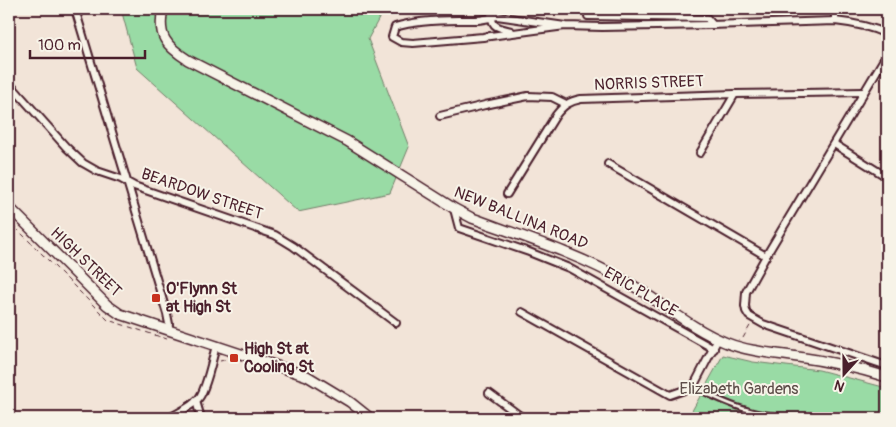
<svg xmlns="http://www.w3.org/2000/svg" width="896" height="427" font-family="Pangolin,sans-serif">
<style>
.green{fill:#99dba5;stroke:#727d68}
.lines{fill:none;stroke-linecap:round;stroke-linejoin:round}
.lane-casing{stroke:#4a1f2b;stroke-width:7}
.street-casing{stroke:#4a1f2b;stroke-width:10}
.secondary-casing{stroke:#4a1f2b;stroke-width:12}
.path{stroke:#4a1f2b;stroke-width:1;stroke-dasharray:5 4;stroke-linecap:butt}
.lane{stroke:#f7f3e8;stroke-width:3}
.street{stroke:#f7f3e8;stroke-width:6}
.secondary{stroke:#f7f3e8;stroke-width:9}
.poi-dot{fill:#c8321e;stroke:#f7f3e8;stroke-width:2}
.labels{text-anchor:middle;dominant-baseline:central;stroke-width:4;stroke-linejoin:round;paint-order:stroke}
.street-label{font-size:16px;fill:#4a1f2b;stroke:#f7f3e8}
.poi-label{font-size:16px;font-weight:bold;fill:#4a1f2b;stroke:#f7f3e8;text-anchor:start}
.park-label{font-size:16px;fill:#5e4e4a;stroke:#f7f3e8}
</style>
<rect width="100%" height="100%" fill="#f2e4d8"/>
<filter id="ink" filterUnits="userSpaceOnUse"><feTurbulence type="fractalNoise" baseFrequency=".02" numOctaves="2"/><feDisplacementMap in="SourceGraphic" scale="10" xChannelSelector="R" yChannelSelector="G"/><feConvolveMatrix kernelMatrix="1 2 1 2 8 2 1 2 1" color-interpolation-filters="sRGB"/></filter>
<g filter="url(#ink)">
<!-- green -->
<g class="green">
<polygon points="121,9 384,9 368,39 409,147 390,193 298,212 137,68"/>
<polygon points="723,355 753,362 819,370 887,388 887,418 688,418"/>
</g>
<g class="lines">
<defs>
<path id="lane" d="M 693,387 C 711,396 729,405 748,410 C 764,415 788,417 806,418"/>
<g id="street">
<polyline points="75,9 167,314 169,324 168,330"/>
<path d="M 491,9 C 491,27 495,27 511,31"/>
<polyline points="835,9 835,21"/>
<polyline points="588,16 707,18 713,25"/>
<path d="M 565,26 L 497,16 C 484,21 471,20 458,20 C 437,20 415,21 395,27 L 392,37 L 401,42 L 413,43 L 483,37 L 565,26 L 602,27 L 710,25 L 835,21 C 853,23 870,26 887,34"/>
<polyline points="887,54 766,256 746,292 745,306 746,311 749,316 763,324 887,366"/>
<polyline points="9,83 66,147 83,163 97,171 121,179 134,186 275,235 293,246 396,323"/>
<polyline points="440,116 485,105 528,96 552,97 566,104"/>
<polyline points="834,144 887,177"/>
<polyline points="700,153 735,94"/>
<polyline points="608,164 766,256"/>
<path d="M 507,194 L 556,115 C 563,106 569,101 581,99 L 735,94 L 864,92"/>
<polyline points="454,209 459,228 529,252 569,268 714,349"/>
<polyline points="522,312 670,395 693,387 718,339"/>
<polyline points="489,393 523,418"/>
<polyline points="196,401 201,418"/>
<path d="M 169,418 C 179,412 192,407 199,398 C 206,389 213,358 216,345"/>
</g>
<g id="secondary">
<path d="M 163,9 C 157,36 166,46 188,60 L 347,141 L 455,209 L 472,218 C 524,237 578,254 627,282 C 660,301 691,329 727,343 C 750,352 774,353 798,357 C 828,361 858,368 887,377"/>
<polyline points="9,207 107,305 120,314 307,376 350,402 370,418"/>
</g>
</defs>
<!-- lane casing -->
<use href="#lane" class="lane-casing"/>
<!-- street casing -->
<use href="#street" class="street-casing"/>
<!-- secondary casing -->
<use href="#secondary" class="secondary-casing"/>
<!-- path -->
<g class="path">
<polyline points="9,221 108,320 167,339"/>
<polyline points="743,338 751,324"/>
<polyline points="220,361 228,359"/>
</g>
<!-- lane -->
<use href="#lane" class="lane"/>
<!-- street -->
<use href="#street" class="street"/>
<!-- secondary -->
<use href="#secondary" class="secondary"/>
</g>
</g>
<!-- markers -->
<g class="poi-dot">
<rect x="151" y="293" width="10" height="10" rx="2.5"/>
<rect x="229" y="353" width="10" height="10" rx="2.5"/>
</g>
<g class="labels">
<!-- street labels -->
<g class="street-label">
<text transform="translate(649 83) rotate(-2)">NORRIS STREET</text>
<text transform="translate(202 194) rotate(19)">BEARDOW STREET</text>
<text transform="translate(521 218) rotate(22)">NEW BALLINA ROAD</text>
<text transform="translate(86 262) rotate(44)">HIGH STREET</text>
<text transform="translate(641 292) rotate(30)">ERIC PLACE</text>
</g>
<!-- poi labels -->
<g class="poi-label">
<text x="166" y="289">O'Flynn St<tspan x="166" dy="18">at High St</tspan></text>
<text x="244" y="349">High St at<tspan x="244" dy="18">Cooling St</tspan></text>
</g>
<!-- park labels -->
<g class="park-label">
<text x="739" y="389">Elizabeth Gardens</text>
</g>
</g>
<!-- margin -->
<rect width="896" height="427" fill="none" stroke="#f7f3e8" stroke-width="30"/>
<rect x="15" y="15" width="866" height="397" fill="none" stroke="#4a1f2b" stroke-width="2" filter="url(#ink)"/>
<!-- north arrow -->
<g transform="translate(844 374) rotate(201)" stroke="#f7f3e8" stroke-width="4" paint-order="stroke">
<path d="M0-4L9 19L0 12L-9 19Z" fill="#4a1f2b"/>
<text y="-8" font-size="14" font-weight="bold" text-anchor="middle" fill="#4a1f2b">N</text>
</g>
<!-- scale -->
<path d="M30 50v8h115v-8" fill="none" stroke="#4a1f2b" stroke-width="2.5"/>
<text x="38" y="50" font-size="15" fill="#4a1f2b" stroke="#f7f3e8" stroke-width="4" paint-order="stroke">100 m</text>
</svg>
